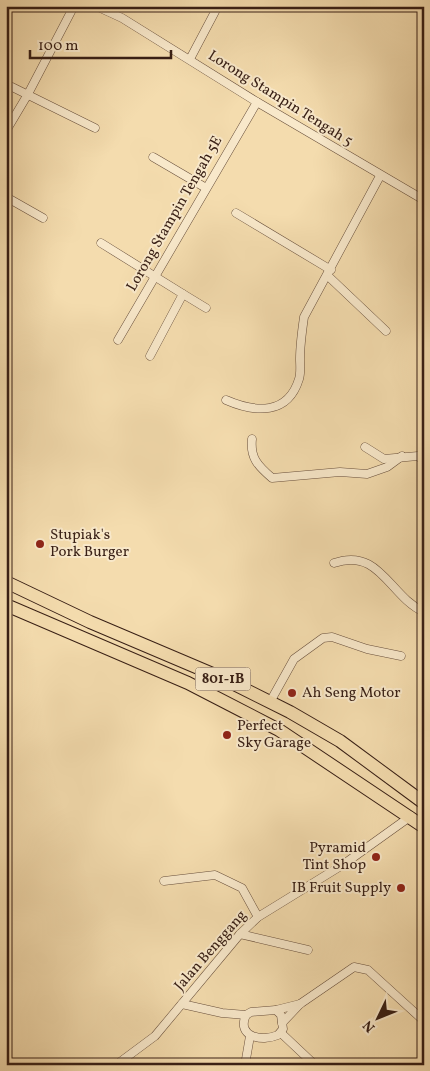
<svg xmlns="http://www.w3.org/2000/svg" width="430" height="1071" font-family="Vollkorn,serif">
<style>
.lines{fill:none;stroke-linecap:round;stroke-linejoin:round}
.minor-casing{stroke:#674e3b;stroke-width:9}
.trunk-casing{stroke:#381f15;stroke-width:14}
.minor{stroke:#f8e8ca;stroke-width:8}
.trunk{stroke:#f4dcae;stroke-width:12}
.poi-dot{fill:#8f2418;stroke:#f8e8ca;stroke-width:2}
.labels{text-anchor:middle;dominant-baseline:central;stroke-width:4;stroke-linejoin:round;paint-order:stroke}
.shield{fill:#f8e8ca;stroke:#725b4b;stroke-width:1}
.shield-label{font-size:14px;font-weight:bold;fill:#381f15}
.street-label{font-size:15px;fill:#381f15;stroke:#f8e8ca}
.poi-label{font-size:15px;fill:#381f15;stroke:#f8e8ca;text-anchor:start}
</style>
<rect width="100%" height="100%" fill="#f4dcae"/>
<filter id="stains"><feTurbulence type="fractalNoise" baseFrequency=".004" numOctaves="4"/><feColorMatrix values="0 0 0 0 .2 0 0 0 0 .09 0 0 0 0 .02 0 0 0 .5 -.17"/></filter>
<radialGradient id="worn" r=".72"><stop offset=".6" stop-color="#630" stop-opacity="0"/><stop offset="1" stop-color="#630" stop-opacity=".3"/></radialGradient>
<g class="lines">
<defs>
<g id="minor">
<polyline points="96,6 122,18 257,102 424,200"/>
<polyline points="419,6 424,8"/>
<polyline points="190,59 218,6"/>
<polyline points="6,84 95,128"/>
<polyline points="6,131 28,94 74,6"/>
<polyline points="153,157 206,188"/>
<polyline points="6,197 43,218"/>
<polyline points="236,213 331,270"/>
<polyline points="101,243 183,294 150,356"/>
<polyline points="328,276 386,331"/>
<polyline points="183,294 206,308"/>
<polyline points="118,340 257,102"/>
<polyline points="423,345 424,344"/>
<path d="M 226,400 C 256,413 288,415 299,379 C 301,373 300,365 300,359 C 300,345 302,331 304,317 L 380,176"/>
<path d="M 252,439 C 250,458 258,466 272,478 L 340,472 L 367,474 L 387,467 L 402,456"/>
<polyline points="365,447 384,459 418,456 424,461"/>
<path d="M 334,563 C 380,547 389,596 424,612"/>
<polyline points="270,702 294,659 323,638 332,637 367,649 401,656"/>
<polyline points="164,881 215,875 242,888 258,917"/>
<polyline points="240,934 308,950"/>
<polyline points="182,1004 222,1013 246,1015"/>
<path d="M 276,1010 L 281,1015 L 283,1029 L 278,1035 C 262,1042 236,1037 246,1015 L 251,1012 Z"/>
<polyline points="276,1010 300,1004"/>
<polyline points="282,1023 300,1004 354,967 368,970 424,1021"/>
<polyline points="281,1033 315,1065"/>
<polyline points="116,1065 155,1036 240,934 258,917 344,864 411,816"/>
<polyline points="245,1065 250,1036"/>
</g>
<g id="trunk">
<polyline points="6,582 90,622 222,678 290,712 340,741 424,803"/>
<polyline points="6,605 188,683 279,730 424,827"/>
</g>
</defs>
<!-- minor casing -->
<use href="#minor" class="minor-casing"/>
<!-- trunk casing -->
<use href="#trunk" class="trunk-casing"/>
<!-- minor -->
<use href="#minor" class="minor"/>
<!-- trunk -->
<use href="#trunk" class="trunk"/>
</g>
<!-- markers -->
<g class="poi-dot">
<circle cx="40" cy="544" r="5"/>
<circle cx="292" cy="693" r="5"/>
<circle cx="227" cy="735" r="5"/>
<circle cx="376" cy="857" r="5"/>
<circle cx="401" cy="888" r="5"/>
</g>
<g class="labels">
<!-- shield labels -->
<rect class="shield" x="195.5" y="667.5" width="55" height="23" rx="4"/>
<g class="shield-label">
<text x="223" y="679">801-1B</text>
</g>
<!-- street labels -->
<g class="street-label">
<text transform="translate(280 99) rotate(32)">Lorong Stampin Tengah 5</text>
<text transform="translate(175 214) rotate(-60)">Lorong Stampin Tengah 5E</text>
<text transform="translate(211 951) rotate(-49)">Jalan Benggang</text>
</g>
<!-- poi labels -->
<g class="poi-label">
<text x="50" y="535">Stupiak's<tspan x="50" dy="17">Pork Burger</tspan></text>
<text x="302" y="693">Ah Seng Motor</text>
<text x="237" y="726">Perfect<tspan x="237" dy="17">Sky Garage</tspan></text>
<text x="366" y="848" text-anchor="end">Pyramid<tspan x="366" dy="17">Tint Shop</tspan></text>
<text x="391" y="888" text-anchor="end">IB Fruit Supply</text>
</g>
</g>
<!-- margin -->
<rect width="430" height="1071" fill="none" stroke="#f4dcae" stroke-width="25"/>
<rect x="8" y="8" width="415" height="1056" fill="none" stroke="#381f15" stroke-width="2.5"/>
<rect x="12" y="12" width="405" height="1046" fill="none" stroke="#381f15"/>
<!-- north arrow -->
<g transform="translate(378 1018) rotate(227)" stroke="#f8e8ca" stroke-width="4" paint-order="stroke">
<path d="M0-4L9 19L0 12L-9 19Z" fill="#381f15"/>
<text y="-8" font-size="14" font-weight="bold" text-anchor="middle" fill="#381f15">N</text>
</g>
<!-- scale -->
<path d="M30 50v8h141v-8" fill="none" stroke="#381f15" stroke-width="2.5"/>
<text x="38" y="50" font-size="15" fill="#381f15" stroke="#f8e8ca" stroke-width="4" paint-order="stroke">100 m</text>
<rect width="100%" height="100%" filter="url(#stains)"/>
<rect width="100%" height="100%" fill="url(#worn)"/>
</svg>
